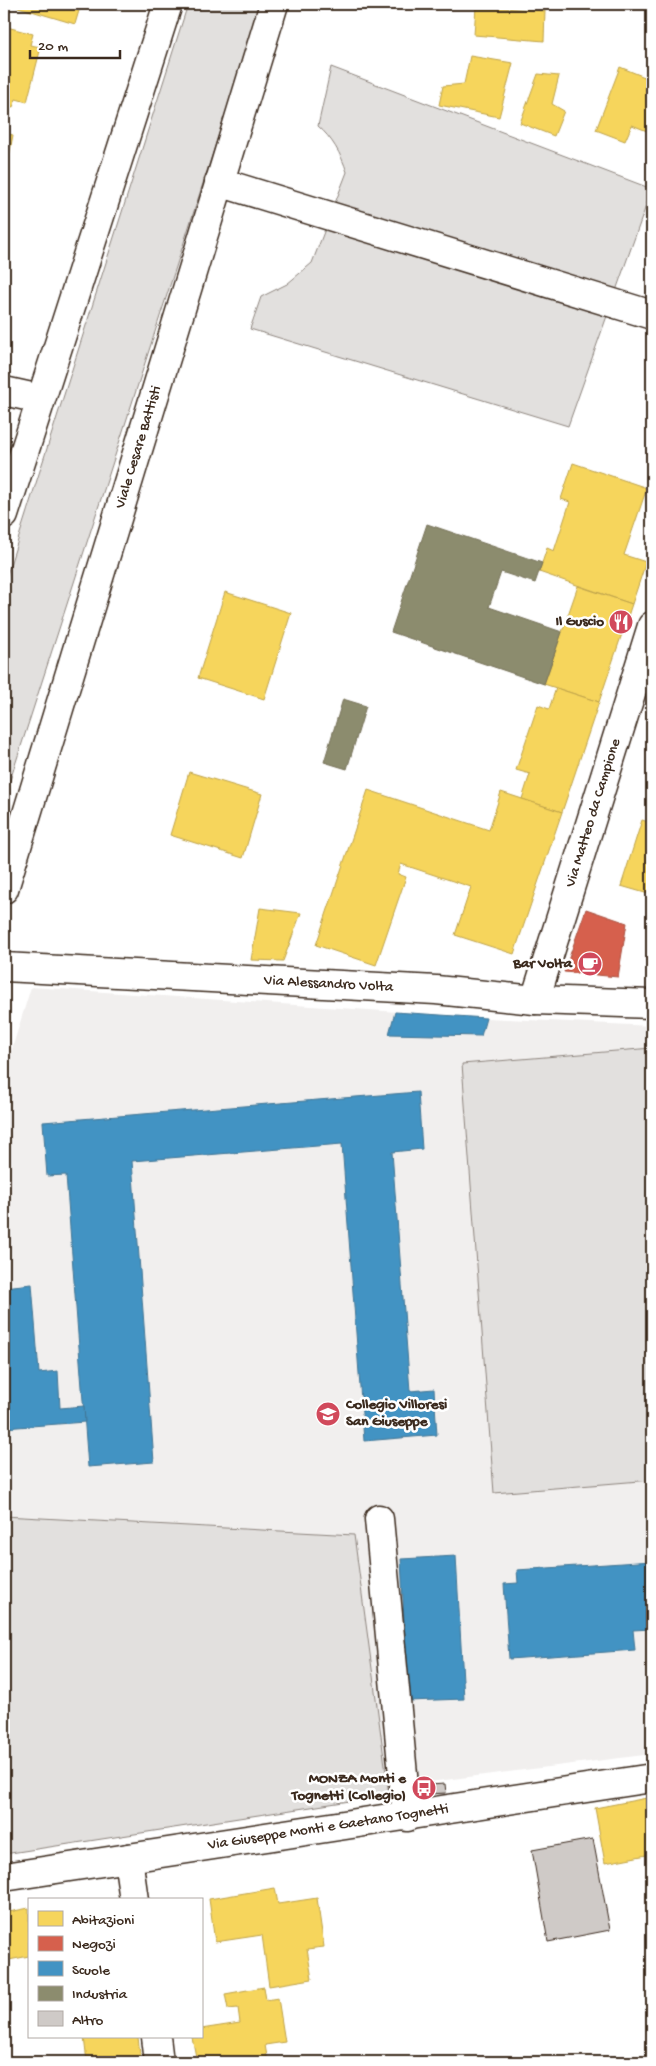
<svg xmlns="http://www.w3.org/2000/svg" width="656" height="2066" font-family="'Gochi Hand',sans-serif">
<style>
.built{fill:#f1efee}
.green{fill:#e2e0de;stroke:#8e857e}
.homes{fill:#f6d55c;stroke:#bea249}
.shops{fill:#d6604d;stroke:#a8503f}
.schools{fill:#4393c3;stroke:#417492}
.industry{fill:#8c8c6e;stroke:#746f56}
.building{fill:#cfcac7;stroke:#3b2a1e}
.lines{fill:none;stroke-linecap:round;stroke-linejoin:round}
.minor-casing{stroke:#3b2a1e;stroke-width:31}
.major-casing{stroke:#3b2a1e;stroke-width:31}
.minor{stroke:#fff;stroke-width:28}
.major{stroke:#fff;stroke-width:28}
.labels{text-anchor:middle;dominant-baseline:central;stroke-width:5;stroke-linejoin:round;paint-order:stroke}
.street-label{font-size:15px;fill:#3b2a1e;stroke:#fff}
.poi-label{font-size:15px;font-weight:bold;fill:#3b2a1e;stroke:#fff;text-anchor:end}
</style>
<rect width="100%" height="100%" fill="#fff"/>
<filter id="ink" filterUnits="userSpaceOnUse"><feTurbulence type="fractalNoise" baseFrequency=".02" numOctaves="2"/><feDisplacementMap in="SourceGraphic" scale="10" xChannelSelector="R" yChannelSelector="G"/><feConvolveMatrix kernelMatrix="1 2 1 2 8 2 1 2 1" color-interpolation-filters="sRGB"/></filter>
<g filter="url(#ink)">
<!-- built -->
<polygon class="built" points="31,987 486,1018 652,1026 652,1754 413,1784 405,1793 4,1854 4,1075"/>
<!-- green -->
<g class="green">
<polygon points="188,4 261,4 4,799 4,584"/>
<path d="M 331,67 L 652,189 L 568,426 L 250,329 L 261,297 L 287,284 L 312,263 L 347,172 C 341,154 332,138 318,126 Z"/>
<polygon points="652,1048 652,1480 494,1493 462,1064"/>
<polygon points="4,1516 354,1535 389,1795 4,1854"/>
</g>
<!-- homes -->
<g class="homes">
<polygon points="8,4 81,4 75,24"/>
<polygon points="476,6 545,11 544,41 474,35"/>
<polygon points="7,27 33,34 30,45 41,47 27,102 16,99 13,107 4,105 4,37"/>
<polygon points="470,56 513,63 499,117 439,105 443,86 464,84"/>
<polygon points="620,67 652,80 652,133 632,125 625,141 596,130"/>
<polygon points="538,74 559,76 552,104 564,111 554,136 520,123"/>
<polygon points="4,133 13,135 4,183"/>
<polygon points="573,463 647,488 624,555 646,562 632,604 539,572 547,548 554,551 570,502 561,499"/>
<polygon points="578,586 632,604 599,702 544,684"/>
<polygon points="225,592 291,613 264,699 198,678"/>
<polygon points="556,688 599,702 562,812 522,799 530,774 516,770 538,705 549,709"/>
<polygon points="189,772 262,794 243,858 170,835"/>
<polygon points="368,790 489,830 501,792 562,812 514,954 455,935 471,887 401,864 398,874 406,877 376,965 316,945"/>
<polygon points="642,820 652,823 652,895 621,886"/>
<polygon points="260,908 301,913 283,961 251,960"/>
<polygon points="652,1797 652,1854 605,1863 595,1808"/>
<polygon points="275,1888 278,1904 317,1898 324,1947 307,1949 312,1979 269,1986 262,1935 215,1942 209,1899"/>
<polygon points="29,1908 29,1956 4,1961 4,1913"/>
<polygon points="264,1987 266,2000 278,1998 285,2042 265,2045 268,2062 197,2062 192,2037 201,2037 201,2029 240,2023 238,2008 228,2009 225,1994"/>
<polygon points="84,2037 138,2037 141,2062 87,2062"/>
</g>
<!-- shops -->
<polygon class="shops" points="586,909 627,923 618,977 564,972"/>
<!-- schools -->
<g class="schools">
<polygon points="395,1012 486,1018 481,1036 389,1034"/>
<polygon points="418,1092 422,1149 392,1152 410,1391 434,1389 437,1435 364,1441 342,1144 132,1161 154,1462 88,1467 66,1175 47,1176 43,1122"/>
<polygon points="32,1284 39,1373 58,1371 60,1408 84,1406 85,1422 4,1428 4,1287"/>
<polygon points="456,1556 464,1699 408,1701 401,1559"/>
<polygon points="652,1561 652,1629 633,1630 635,1650 509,1659 504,1584 518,1583 517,1570"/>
</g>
<!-- industry -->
<g class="industry">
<polygon points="427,524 542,563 535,583 501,572 489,607 562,632 544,684 391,632"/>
<polygon points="343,699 366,706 347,769 324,762"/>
</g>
<!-- building -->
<g class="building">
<polygon points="445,1784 446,1793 429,1794 429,1785"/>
<polygon points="593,1839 610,1930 548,1942 532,1850"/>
</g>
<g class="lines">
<defs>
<g id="minor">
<polyline points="219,182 652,315"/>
<polyline points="4,391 40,399"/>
<path id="s1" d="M 4,967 L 436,990 L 535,1000 L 652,1004"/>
<path id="s2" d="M 535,1000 L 652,626"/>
<polyline points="379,1519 407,1817"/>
<polyline points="128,1858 134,1900"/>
<path id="s3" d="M 4,1877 L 652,1778"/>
<polyline points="156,2037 159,2062"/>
</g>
<g id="major">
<polyline points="4,515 168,4"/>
<path id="s4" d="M 4,889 L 274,4"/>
</g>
</defs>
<!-- minor casing -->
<use href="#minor" class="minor-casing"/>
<!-- major casing -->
<use href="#major" class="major-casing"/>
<!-- minor -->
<use href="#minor" class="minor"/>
<!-- major -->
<use href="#major" class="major"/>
</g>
</g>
<!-- icons -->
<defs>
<symbol id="restaurant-disc" viewBox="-11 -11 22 22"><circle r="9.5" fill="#d1495b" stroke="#fff"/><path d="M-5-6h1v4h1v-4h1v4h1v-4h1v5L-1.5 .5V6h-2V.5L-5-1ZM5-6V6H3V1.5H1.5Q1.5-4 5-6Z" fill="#fff"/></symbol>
<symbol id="cafe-disc" viewBox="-11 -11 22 22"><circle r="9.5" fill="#d1495b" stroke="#fff"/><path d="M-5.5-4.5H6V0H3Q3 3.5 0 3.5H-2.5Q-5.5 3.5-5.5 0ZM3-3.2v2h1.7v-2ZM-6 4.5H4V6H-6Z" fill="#fff"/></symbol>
<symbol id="school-disc" viewBox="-11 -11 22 22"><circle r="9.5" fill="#d1495b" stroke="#fff"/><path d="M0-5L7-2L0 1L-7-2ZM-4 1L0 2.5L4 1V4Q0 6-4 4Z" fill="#fff"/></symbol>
<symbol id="bus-disc" viewBox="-11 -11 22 22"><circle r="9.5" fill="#d1495b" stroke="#fff"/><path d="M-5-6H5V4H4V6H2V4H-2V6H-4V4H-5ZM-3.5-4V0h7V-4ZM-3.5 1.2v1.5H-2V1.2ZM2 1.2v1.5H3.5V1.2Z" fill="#fff"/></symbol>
</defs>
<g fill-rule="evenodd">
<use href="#restaurant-disc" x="607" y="608" width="28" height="28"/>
<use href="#cafe-disc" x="576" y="950" width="28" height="28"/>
<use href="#school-disc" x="314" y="1400" width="28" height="28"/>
<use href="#bus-disc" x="410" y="1774" width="28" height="28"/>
</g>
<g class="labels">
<!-- street labels -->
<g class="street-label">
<text stroke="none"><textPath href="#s4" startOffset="462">Viale Cesare Battisti</textPath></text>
<text stroke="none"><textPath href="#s2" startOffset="196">Via Matteo da Campione</textPath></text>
<text stroke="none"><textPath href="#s1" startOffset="325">Via Alessandro Volta</textPath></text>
<text stroke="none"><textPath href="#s3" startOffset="328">Via Giuseppe Monti e Gaetano Tognetti</textPath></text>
</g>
<!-- poi labels -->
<g class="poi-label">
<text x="604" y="622">Il Guscio</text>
<text x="572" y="964">Bar Volta</text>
<text x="346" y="1405" text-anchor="start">Collegio Villoresi<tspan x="346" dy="17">San Giuseppe</tspan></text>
<text x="406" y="1779">MONZA Monti e<tspan x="406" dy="17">Tognetti (Collegio)</tspan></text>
</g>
</g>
<!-- margin -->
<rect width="656" height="2066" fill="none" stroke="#fff" stroke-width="20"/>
<rect x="10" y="10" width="636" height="2046" fill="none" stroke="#3b2a1e" stroke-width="2" filter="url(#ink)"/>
<!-- legend -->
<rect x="28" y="1898" width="175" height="140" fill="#ffffff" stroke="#b1aaa5"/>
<rect x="38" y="1911" width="25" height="15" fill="#f6d55c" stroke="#b1aaa5"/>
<text x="72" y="1924" font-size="15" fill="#3b2a1e">Abitazioni</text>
<rect x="38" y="1936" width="25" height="15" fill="#d6604d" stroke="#b1aaa5"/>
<text x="72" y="1948" font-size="15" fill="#3b2a1e">Negozi</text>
<rect x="38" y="1961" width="25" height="15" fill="#4393c3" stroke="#b1aaa5"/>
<text x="72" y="1974" font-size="15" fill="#3b2a1e">Scuole</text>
<rect x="38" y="1986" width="25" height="15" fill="#8c8c6e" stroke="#b1aaa5"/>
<text x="72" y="1998" font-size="15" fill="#3b2a1e">Industria</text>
<rect x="38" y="2011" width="25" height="15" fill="#cfcac7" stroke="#b1aaa5"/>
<text x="72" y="2024" font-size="15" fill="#3b2a1e">Altro</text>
<!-- scale -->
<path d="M30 50v8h90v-8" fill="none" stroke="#3b2a1e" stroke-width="2.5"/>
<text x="38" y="50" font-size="15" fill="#3b2a1e" stroke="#ffffff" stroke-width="4" paint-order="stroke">20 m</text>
</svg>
